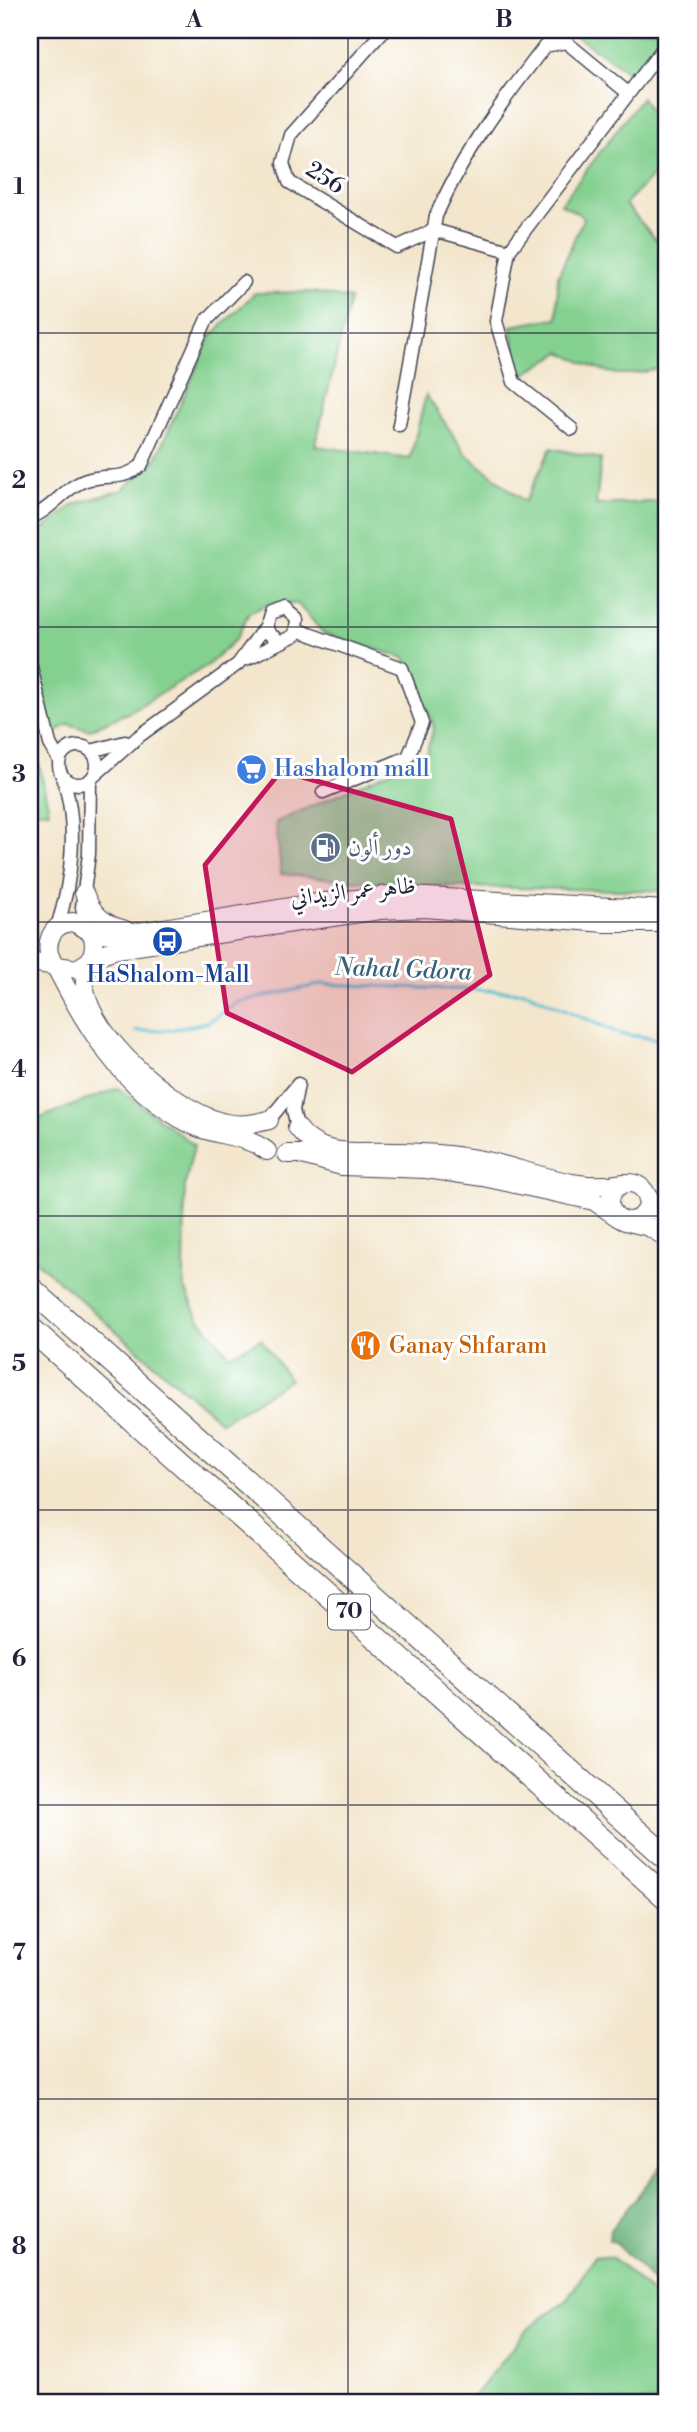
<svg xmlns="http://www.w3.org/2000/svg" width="697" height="2432" font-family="'Libre Bodoni',Amiri,serif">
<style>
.green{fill:#83d08f;stroke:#527965;stroke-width:2}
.forest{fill:#6ab27a;stroke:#466a5a;stroke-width:2}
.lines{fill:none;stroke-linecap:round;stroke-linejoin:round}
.stream{stroke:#55bdd2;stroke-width:3.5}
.street-casing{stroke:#413f51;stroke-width:15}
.secondary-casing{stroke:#413f51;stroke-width:20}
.highway-casing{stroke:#413f51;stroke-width:25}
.street{stroke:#fff;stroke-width:12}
.secondary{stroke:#fff;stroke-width:18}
.highway{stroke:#fff;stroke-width:23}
.marked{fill:#c2185b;fill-opacity:0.2;stroke:#c2185b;stroke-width:5;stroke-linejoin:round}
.grid{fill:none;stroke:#22223b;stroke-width:2;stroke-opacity:0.55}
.labels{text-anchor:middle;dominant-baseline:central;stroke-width:6;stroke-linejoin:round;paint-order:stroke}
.shield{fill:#fff;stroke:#646476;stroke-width:2}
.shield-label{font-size:21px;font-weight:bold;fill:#22223b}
.street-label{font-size:23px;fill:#22223b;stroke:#fff}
.shop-label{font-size:23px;fill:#366cbe;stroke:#fff;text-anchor:start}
.service-label{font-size:23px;fill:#4e5e75;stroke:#fff;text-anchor:start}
.transit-label{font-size:23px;fill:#164399;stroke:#fff}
.food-label{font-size:23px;fill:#c56008;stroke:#fff;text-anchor:start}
.water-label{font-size:24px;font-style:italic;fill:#366077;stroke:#fff}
.neatline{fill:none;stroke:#22223b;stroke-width:2.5}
.grid-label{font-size:23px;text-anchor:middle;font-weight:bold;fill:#22223b}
</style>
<rect width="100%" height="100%" fill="#fff"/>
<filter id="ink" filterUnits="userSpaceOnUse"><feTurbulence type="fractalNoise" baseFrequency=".0143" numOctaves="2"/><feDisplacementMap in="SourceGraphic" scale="14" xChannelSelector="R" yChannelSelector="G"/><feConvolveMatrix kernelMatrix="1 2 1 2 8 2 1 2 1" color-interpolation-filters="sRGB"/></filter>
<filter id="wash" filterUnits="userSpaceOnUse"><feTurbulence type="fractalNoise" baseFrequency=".00686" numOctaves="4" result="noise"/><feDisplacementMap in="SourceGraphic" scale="28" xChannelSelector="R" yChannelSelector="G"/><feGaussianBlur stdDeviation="1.57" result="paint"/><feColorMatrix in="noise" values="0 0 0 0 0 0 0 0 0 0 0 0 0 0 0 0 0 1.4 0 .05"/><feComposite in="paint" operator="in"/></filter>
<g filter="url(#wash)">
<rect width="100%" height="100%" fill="#f3e6cc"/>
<!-- green -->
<g class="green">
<polygon points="567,30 664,30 631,74"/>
<path d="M 642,97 L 665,138 L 666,162 L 625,204 L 667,252 L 667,366 C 619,382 604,373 561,352 L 520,377 L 511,326 L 557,318 L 558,276 L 584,217 L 561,204 Z"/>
<polygon points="313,292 350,299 315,446 410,459 426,395 466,454 525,502 551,448 601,459 596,505 667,501 667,891 412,886 281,874 276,822 426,755 434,726 405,658 323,633 298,604 270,603 249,613 236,639 208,665 127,713 89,730 68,724 51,735 30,618 30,534 37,534 75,504 122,490 155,461 210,337 255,293"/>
<polygon points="30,721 49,811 30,811"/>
<polygon points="118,1088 194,1145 185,1185 184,1286 198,1317 229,1355 261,1339 290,1380 221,1422 30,1256 30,1107 35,1120"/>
<polygon points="595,2256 613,2258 667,2307 667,2402 469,2402 527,2329 566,2301"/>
</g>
<!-- forest -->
<polygon class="forest" points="667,2159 667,2294 614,2241 609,2240 610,2230"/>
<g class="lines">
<!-- stream -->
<polyline class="stream" points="136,1031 170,1030 208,1022 238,1002 323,984 526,992 620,1034 667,1040"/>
</g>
</g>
<g filter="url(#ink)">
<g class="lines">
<defs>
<g id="street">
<polyline points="384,30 291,135 283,163 289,182 397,247 434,230 509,251"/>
<polyline points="30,78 30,77"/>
<path d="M 399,425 L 436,216 C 462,155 504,99 545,46 L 566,42 L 628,93"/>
<polyline points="572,429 514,382 496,321 509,251 667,43"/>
<path d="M 30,518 C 52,510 67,484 90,479 C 113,474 120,481 141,466 L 206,321 L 244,282"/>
<polyline points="298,630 402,668 422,723 408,757 323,792"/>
<polyline points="246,659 295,635 297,619 285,609 270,614 266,624 269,634 282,642"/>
<polyline points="30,663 50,744 59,760"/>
<circle cx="78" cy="765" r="19"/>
<polyline points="91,751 125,742"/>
<polyline points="94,776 138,737 238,664 266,625"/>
<path d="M 57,927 C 72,881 79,823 62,776"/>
<polyline points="86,927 82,907 89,854 90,781"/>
<polyline points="269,1120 298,1084 293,1110 297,1127"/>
</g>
<g id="secondary">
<path d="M 84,893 C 92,914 103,924 125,930"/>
<polyline points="91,932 121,935 308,904 391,895 667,910"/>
<polyline points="30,962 77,969 98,955 117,949 380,910 425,908 605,923 667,923"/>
<path d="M 297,1127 C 312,1148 333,1152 358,1152 C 400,1151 440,1152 482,1160 C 527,1169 577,1193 623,1183"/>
<path d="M 267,1151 C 245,1134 217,1137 192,1125 C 119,1088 84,1023 49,954 C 46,937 55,923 73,922 L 91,932 C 101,952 82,968 85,989 C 92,1038 171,1105 215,1120 C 233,1127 251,1125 269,1120"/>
<polyline points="287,1154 299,1154 342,1166 426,1169 483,1177 594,1201 616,1216"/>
<circle cx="629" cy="1202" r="19"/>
<polyline points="648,1197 667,1223"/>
<polyline points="625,1221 649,1227 667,1238"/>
</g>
<g id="highway">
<polyline points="30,1288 667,1858"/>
<polyline points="30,1328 667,1898"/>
</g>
</defs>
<!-- street casing -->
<use href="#street" class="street-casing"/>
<!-- secondary casing -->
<use href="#secondary" class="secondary-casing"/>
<!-- highway casing -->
<use href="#highway" class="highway-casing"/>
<!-- street -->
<use href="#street" class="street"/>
<!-- secondary -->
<use href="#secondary" class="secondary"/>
<!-- highway -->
<use href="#highway" class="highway"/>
</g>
</g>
<!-- marked area -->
<path class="marked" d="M 281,771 L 451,819 L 490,975 L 352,1072 L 227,1013 L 205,865 Z"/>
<!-- grid -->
<path class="grid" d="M 348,30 L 348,2402M 30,333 L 667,333M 30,627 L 667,627M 30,922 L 667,922M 30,1216 L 667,1216M 30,1510 L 667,1510M 30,1805 L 667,1805M 30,2099 L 667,2099"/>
<!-- icons -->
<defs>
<symbol id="supermarket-disc" viewBox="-11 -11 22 22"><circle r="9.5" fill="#3f7fe0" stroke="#fff"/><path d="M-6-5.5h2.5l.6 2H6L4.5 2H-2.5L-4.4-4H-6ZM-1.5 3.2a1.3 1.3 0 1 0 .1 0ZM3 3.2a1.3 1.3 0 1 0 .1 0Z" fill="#fff"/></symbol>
<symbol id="fuel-disc" viewBox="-11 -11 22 22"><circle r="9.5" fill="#5c6f8a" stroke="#fff"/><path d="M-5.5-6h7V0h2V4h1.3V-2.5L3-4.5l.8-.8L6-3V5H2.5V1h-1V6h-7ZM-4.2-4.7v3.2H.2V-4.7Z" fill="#fff"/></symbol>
<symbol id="bus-disc" viewBox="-11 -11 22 22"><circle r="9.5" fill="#1a4fb4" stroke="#fff"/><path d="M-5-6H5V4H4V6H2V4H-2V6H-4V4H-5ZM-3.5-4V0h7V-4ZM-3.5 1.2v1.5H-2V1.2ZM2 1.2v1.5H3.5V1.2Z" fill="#fff"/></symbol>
<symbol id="restaurant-disc" viewBox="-11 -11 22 22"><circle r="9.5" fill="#e8710a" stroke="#fff"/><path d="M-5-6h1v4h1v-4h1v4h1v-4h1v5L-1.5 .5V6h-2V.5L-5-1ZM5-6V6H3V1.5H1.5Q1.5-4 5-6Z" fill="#fff"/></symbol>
</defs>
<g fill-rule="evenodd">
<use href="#supermarket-disc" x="234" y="752" width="35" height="35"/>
<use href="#fuel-disc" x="308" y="830" width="35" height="35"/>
<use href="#bus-disc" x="150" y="924" width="35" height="35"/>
<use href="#restaurant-disc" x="348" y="1328" width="35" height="35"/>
</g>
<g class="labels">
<!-- shield labels -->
<rect class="shield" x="328" y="1594.5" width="42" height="35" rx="5"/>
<g class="shield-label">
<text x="349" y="1612">70</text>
</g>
<!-- street labels -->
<g class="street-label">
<text transform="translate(325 178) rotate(33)">256</text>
<text transform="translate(353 892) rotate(-6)">ظاهر عمر الزيداني</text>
</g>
<!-- shop labels -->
<g class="shop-label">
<text x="274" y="769">Hashalom mall</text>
</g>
<!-- service labels -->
<g class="service-label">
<text x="348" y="848">دور ألون</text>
</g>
<!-- transit labels -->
<g class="transit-label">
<text x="168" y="975">HaShalom-Mall</text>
</g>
<!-- food labels -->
<g class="food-label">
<text x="389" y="1346">Ganay Shfaram</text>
</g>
<!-- water labels -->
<g class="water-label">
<text transform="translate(403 970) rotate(2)">Nahal Gdora</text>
</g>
</g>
<!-- margin -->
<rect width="697" height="2432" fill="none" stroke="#fff" stroke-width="77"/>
<rect x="38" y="38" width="620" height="2356" class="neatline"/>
<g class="grid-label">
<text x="194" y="27">A</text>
<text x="504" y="27">B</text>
<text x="19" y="194">1</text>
<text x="19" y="488">2</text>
<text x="19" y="782">3</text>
<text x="19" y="1077">4</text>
<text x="19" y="1371">5</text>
<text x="19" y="1666">6</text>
<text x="19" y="1960">7</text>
<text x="19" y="2254">8</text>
</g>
</svg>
